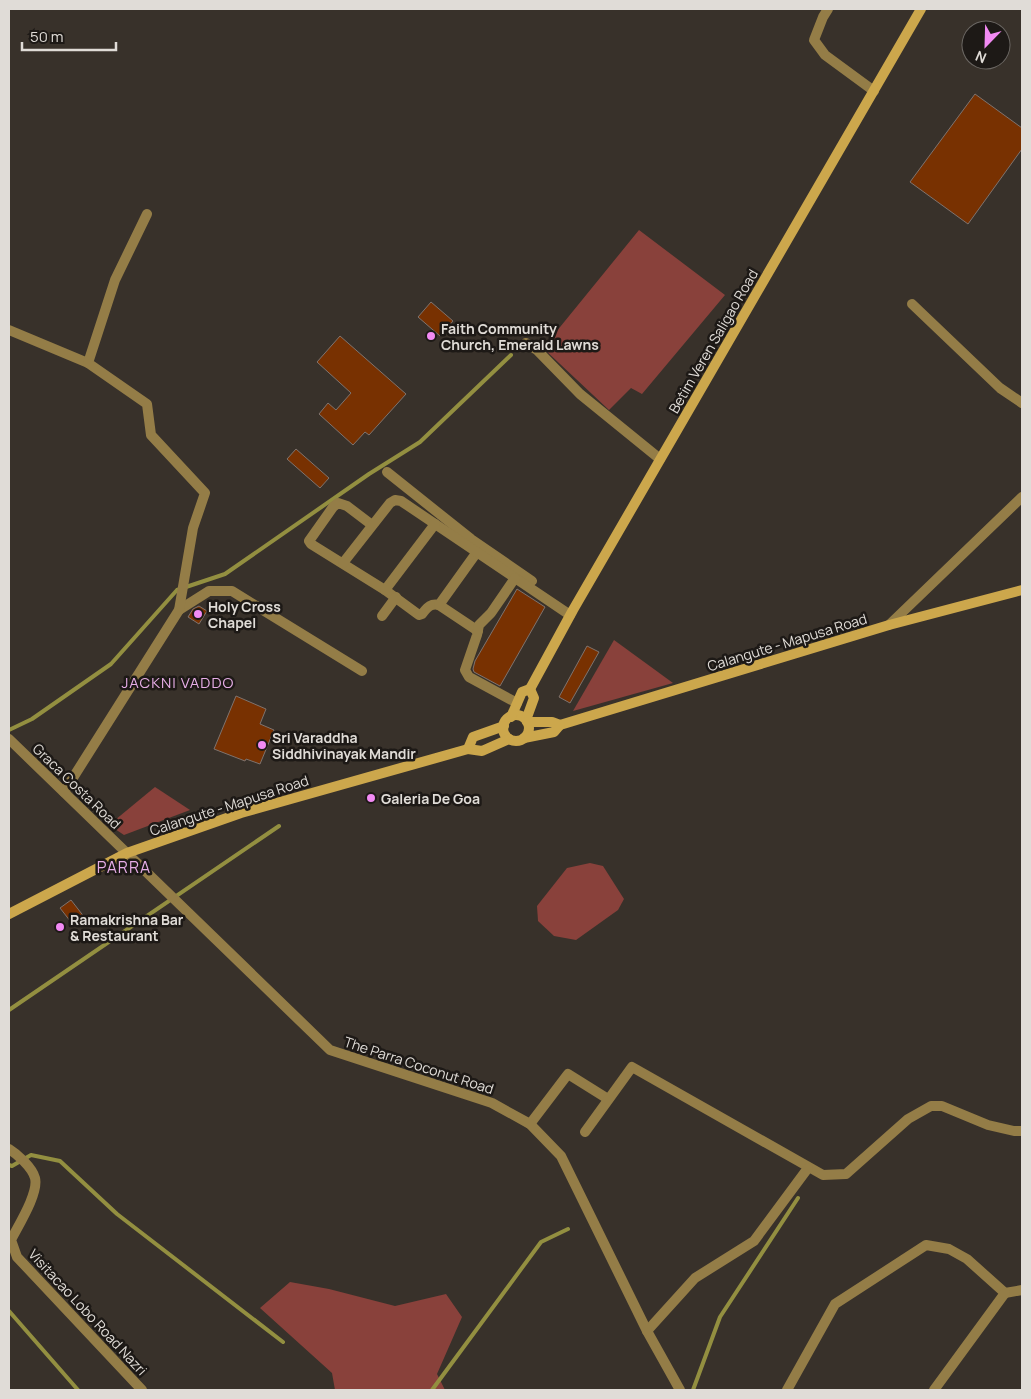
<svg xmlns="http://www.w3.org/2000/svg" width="1031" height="1399" font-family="Manrope,sans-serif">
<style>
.green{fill:#89413b}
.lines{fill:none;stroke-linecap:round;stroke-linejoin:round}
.stream{stroke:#938f40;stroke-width:4}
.building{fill:#783101;stroke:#7f736e}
.minor{stroke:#947d47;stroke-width:10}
.tertiary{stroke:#947d47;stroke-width:10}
.secondary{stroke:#cca74c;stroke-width:10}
.poi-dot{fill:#f28af3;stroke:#1d1916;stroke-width:2}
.labels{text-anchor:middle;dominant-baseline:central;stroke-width:5;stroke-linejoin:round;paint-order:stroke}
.poi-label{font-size:14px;font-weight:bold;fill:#e0dcd7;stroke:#1d1916;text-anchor:start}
.street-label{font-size:14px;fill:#e0dcd7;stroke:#1d1916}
.neighbourhood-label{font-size:15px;letter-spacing:1px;fill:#e6ade6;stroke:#1d1916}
.quarter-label{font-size:16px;letter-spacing:1px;fill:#e6ade6;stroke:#1d1916}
</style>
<rect width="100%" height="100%" fill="#38312a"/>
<!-- green -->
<g class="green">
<polygon points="639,230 725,295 642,394 631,388 609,410 543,348"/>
<polygon points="614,640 673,683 573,711"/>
<polygon points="155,787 190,810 124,835 109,825"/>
<polygon points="590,863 603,866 624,899 618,910 576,940 554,936 538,921 537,906 567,868"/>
<polygon points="290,1282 329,1289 395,1306 446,1294 462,1317 437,1374 445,1390 335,1390 332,1373 260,1308"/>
</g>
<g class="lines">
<!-- stream -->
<g class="stream">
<polyline points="9,730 32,719 111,664 177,590 225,574 369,474 420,442 511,355"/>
<polyline points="9,1010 279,826"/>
<polyline points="9,1165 12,1166 31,1155 60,1161 117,1214 283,1342"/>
<polyline points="9,1311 78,1390"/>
<polyline points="432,1390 541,1242 568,1229"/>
<polyline points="693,1390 720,1317 798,1198"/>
</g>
</g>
<!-- building -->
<g class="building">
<polygon points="975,94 1022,128 1022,149 968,224 910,182"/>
<polygon points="431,302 453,321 440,336 418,317"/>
<polygon points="340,336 406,394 369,435 365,432 353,445 319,414 328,403 336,410 351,393 317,362"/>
<polygon points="296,449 329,478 320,488 287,459"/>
<polygon points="517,589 545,607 500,686 474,672 473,669 475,661"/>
<polygon points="199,606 207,611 199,624 188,617 193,609"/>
<polygon points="587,646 599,652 570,703 559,697"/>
<polygon points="236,696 266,709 260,724 274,730 260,764 246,759 245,761 214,749"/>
<polygon points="71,900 85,918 74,926 60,908"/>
</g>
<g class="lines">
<!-- minor -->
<g class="minor">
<polyline points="828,9 823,17 814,40 825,55 874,91"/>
<polyline points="912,304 1000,388 1022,403"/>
<polyline points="9,330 88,363"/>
<polyline points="526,343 537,350 580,394 660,459"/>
<polyline points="387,472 471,539 532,581"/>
<path d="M 372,525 L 347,506 L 338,503 L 333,507 L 309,541 L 311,544 L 385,590 L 419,615 L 422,614 C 427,608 430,603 439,605"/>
<polyline points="477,552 439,605 478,631"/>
<polyline points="343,563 390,503 395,500 401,501 570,615"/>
<polyline points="515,578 491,613 479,625 477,635 465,670 469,677 517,703"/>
<polyline points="385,590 435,524"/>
<polyline points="179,610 209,591 232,591 362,671"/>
<polyline points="382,616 396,597"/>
<polyline points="889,625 1022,497"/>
<polyline points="64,792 179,610 193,528 205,493 151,435 147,404 88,363 115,280 147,214"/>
<polyline points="530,1124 568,1074 608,1099"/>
<polyline points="585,1132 632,1067 823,1175 846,1174 908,1119 931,1106 942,1106 988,1125 1014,1131 1022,1131"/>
<path d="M 9,1149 C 17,1154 32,1167 35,1178 C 39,1193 18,1226 11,1240 L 17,1257 L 142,1390"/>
<polyline points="647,1331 695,1278 754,1241 808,1168"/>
<polyline points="787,1390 835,1304 926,1245 949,1249 967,1259 1005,1293 1022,1290"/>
<polyline points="934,1390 1005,1293"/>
</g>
<!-- tertiary -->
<polyline class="tertiary" points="9,739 330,1050 492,1103 530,1124 561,1156 647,1331 680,1390"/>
<!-- secondary -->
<g class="secondary">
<polyline points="530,689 573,610 921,9"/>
<circle cx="516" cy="728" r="13"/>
<polyline points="511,717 522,692 530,689 534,698 526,720"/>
<polyline points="560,725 889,625 1022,590"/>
<polyline points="504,726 473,737 468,749 482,751 509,739"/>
<polyline points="524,738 554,732 560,725 552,722 527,722"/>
<polyline points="9,914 127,853 241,813 468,749"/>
</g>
</g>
<!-- markers -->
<g class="poi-dot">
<circle cx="431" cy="336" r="5"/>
<circle cx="198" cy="614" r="5"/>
<circle cx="262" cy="745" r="5"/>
<circle cx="371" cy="798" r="5"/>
<circle cx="60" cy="927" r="5"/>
</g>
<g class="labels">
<!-- poi labels -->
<g class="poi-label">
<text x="441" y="328">Faith Community<tspan x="441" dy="16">Church, Emerald Lawns</tspan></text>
<text x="208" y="606">Holy Cross<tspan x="208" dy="16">Chapel</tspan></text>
<text x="272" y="737">Sri Varaddha<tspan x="272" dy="16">Siddhivinayak Mandir</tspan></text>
<text x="381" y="798">Galeria De Goa</text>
<text x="70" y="919">Ramakrishna Bar<tspan x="70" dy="16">&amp; Restaurant</tspan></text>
</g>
<!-- street labels -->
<g class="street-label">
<text transform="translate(713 341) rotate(-60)">Betim Veren Saligao Road</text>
<text transform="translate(787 642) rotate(-17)">Calangute - Mapusa Road</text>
<text transform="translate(77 786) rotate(44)">Graca Costa Road</text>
<text transform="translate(229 805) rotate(-18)">Calangute - Mapusa Road</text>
<text transform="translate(419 1065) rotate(18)">The Parra Coconut Road</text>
<text transform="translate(88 1312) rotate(47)">Visitacao Lobo Road Nazri</text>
</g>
<!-- neighbourhood labels -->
<g class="neighbourhood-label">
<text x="178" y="682">JACKNI VADDO</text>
</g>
<!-- quarter labels -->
<g class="quarter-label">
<text x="124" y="867">PARRA</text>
</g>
</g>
<!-- border -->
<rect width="1031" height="1399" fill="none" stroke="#e0dcd7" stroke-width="20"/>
<!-- north arrow -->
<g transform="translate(986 45) rotate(203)"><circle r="24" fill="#1d1916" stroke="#6b6763"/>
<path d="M0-4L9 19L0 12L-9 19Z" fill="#f28af3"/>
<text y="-8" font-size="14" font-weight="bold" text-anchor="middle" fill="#e0dcd7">N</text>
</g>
<!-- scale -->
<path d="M22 42v8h94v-8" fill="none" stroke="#e0dcd7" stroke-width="2.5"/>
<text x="30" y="42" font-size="15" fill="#e0dcd7" stroke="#1d1916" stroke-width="4" paint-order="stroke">50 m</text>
</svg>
